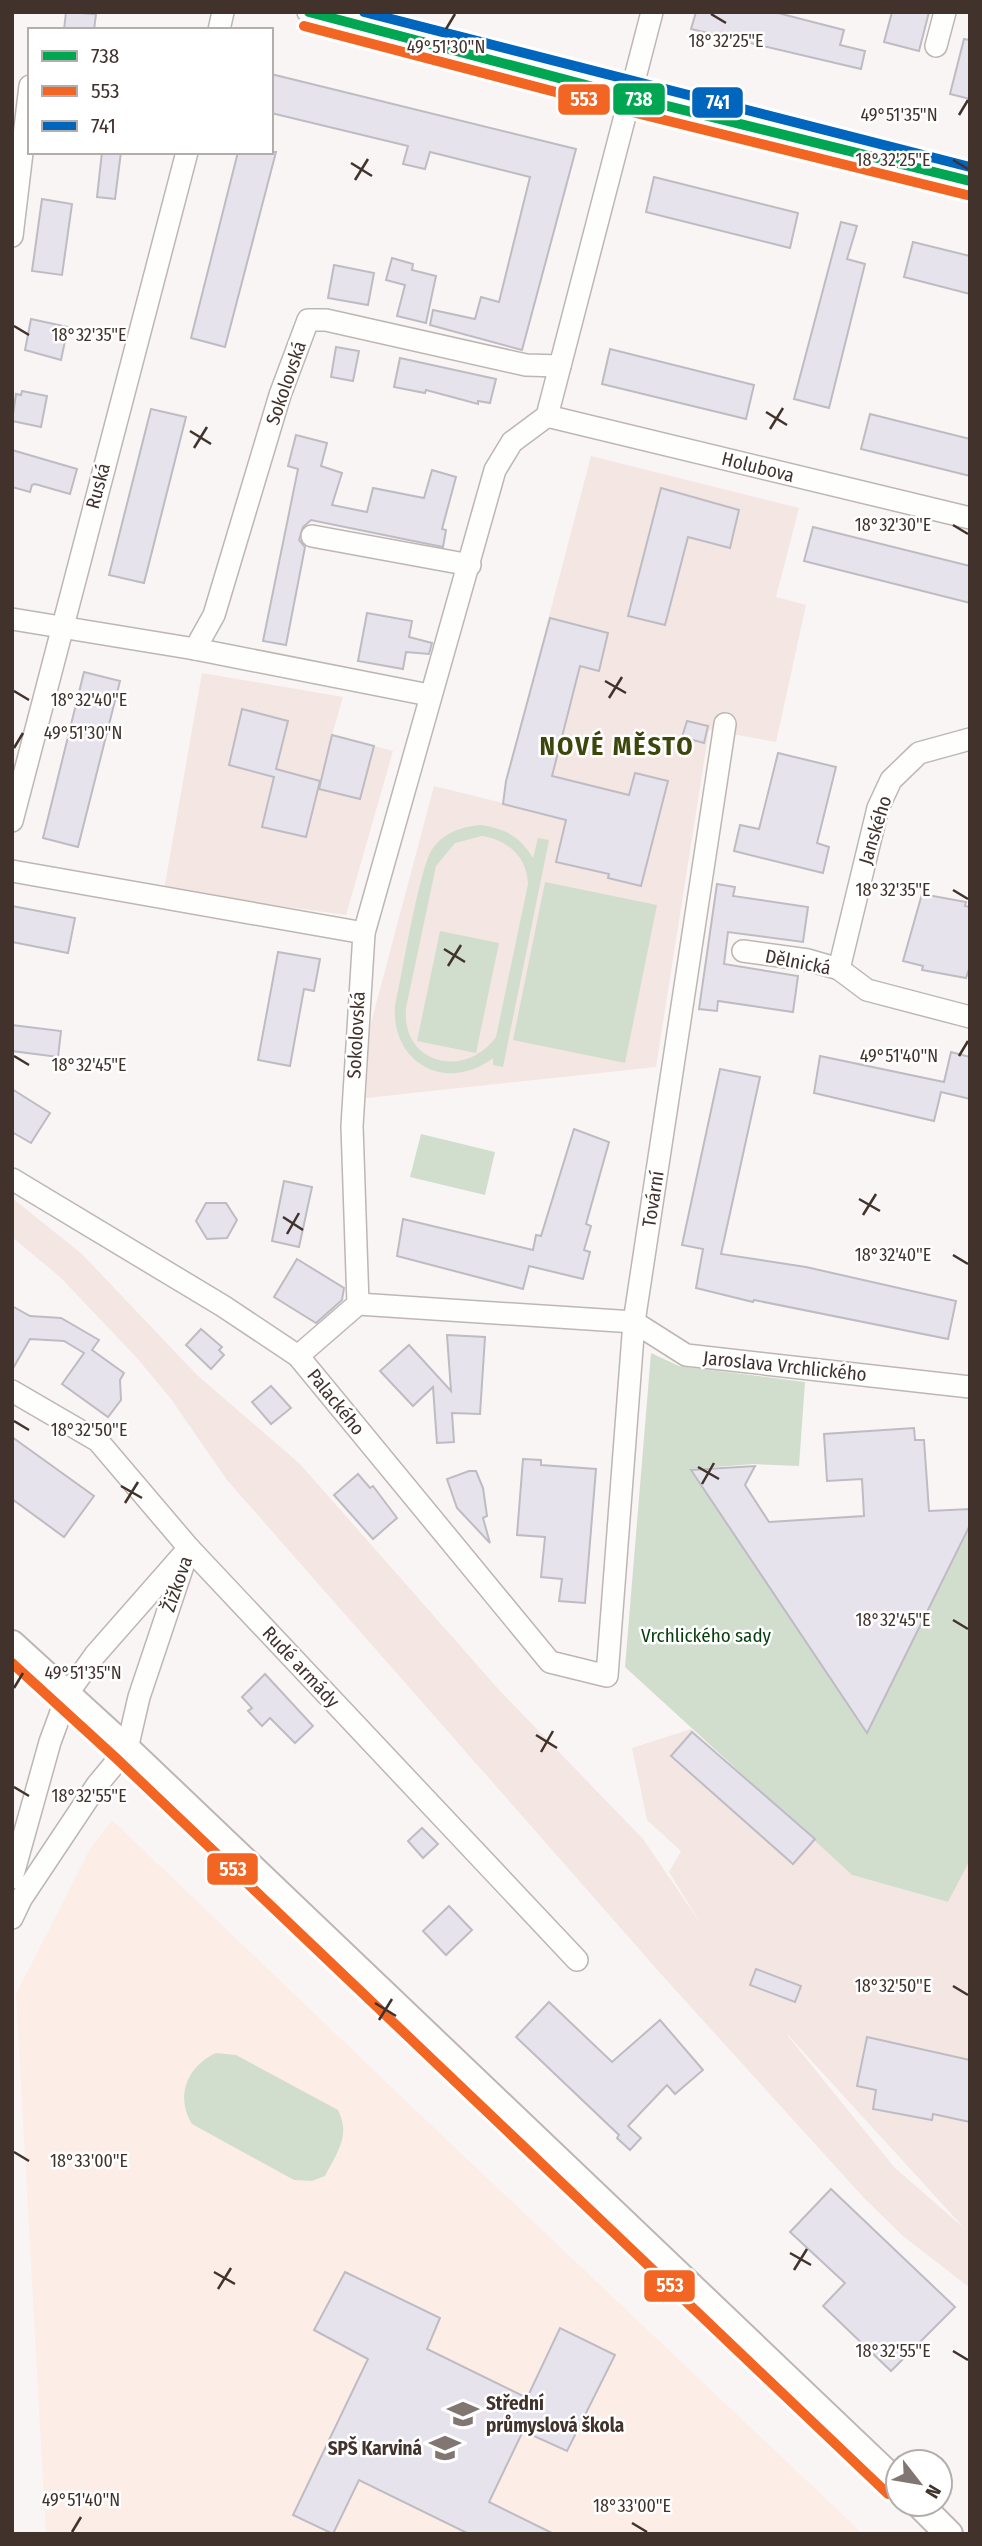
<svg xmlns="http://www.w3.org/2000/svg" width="982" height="2546" font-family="'Fira Sans Condensed',sans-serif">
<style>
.commercial{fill:#fcede7}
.built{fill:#f4e6e2;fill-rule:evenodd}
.green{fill:#d1dece;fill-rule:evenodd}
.building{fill:#e6e3ec;stroke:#bebcc2;stroke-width:2}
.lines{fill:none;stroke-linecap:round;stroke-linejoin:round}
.minor-casing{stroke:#beb6b3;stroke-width:24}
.major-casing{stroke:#beb6b3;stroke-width:30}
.minor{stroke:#fefefd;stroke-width:21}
.major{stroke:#fefefd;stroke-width:26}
.bus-1-casing{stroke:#fff;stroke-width:16}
.bus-2-casing{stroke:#fff;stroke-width:16}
.bus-3-casing{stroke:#fff;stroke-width:16}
.bus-1{stroke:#00a651;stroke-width:10}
.bus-2{stroke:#f26522;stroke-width:10}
.bus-3{stroke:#0065bd;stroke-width:10}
.ticks{fill:none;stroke:#41322c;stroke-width:2.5}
.labels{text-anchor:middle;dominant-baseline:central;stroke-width:5;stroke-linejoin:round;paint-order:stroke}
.street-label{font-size:19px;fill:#41322c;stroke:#fff}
.park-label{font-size:19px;fill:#063e0e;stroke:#fff}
.poi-label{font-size:19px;font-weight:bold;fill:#41322c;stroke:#fff;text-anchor:start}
.district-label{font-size:26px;font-weight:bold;letter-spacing:2px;fill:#3d470c;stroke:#fff}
.ticks-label{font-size:18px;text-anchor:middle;fill:#41322c;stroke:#fff;stroke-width:5;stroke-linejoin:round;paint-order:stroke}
.line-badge{stroke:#fff;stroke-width:2.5}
.badge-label{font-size:19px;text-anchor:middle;font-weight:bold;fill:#fff}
</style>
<rect width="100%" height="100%" fill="#f9f5f4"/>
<!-- commercial -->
<polygon class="commercial" points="112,1820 429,2123 863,2534 46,2534 16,1994 90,1849"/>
<!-- built -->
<g class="built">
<polygon points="591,456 799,508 776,597 806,605 776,742 709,730 656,1067 366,1098 370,1027 434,786 503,803 506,781"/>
<polygon points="202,673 343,697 332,735 393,751 346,915 164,890"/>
<path d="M 12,1198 L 82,1254 L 197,1375 L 300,1464 L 500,1691 L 643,1839 L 703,1927 L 669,1872 L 681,1851 L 647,1820 L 632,1748 L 691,1729 L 852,1875 L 948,1902 L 970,1860 L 970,2288 L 903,2236 L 864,2198 L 661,1974 L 227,1480 L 171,1399 L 137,1358 L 60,1277 L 12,1237 ZM 787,2035 L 788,2035 L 965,2229 L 894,2167 Z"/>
</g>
<!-- green -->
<g class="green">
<path d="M 480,825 C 504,828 520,836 533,858 L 538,838 L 549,840 L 503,1067 L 493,1065 L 493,1058 C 447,1093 391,1064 395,1006 C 402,976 419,867 433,848 C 445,832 461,827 480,825 ZM 482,836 C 508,840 527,857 528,884 L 496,1037 C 465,1080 401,1064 406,1008 L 436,866 L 455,843 Z"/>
<polygon points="545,882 657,905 625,1063 513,1040"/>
<polygon points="440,931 499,943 476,1053 417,1041"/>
<polygon points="421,1134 495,1152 485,1195 410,1177"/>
<polygon points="651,1353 679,1366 805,1382 799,1466 753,1464 690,1469 866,1731 970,1520 970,1860 948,1902 852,1875 625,1667"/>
<path d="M 216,2053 L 236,2055 L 338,2110 C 351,2136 337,2152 325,2176 L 312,2181 L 294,2180 L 192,2124 C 175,2097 187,2066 216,2053 Z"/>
</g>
<!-- building -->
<g class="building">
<polygon points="66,12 96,14 94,30 64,30"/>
<polygon points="696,12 774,12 844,30 840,45 865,51 861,69 691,29"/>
<polygon points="892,12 929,12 919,51 884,42"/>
<polygon points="964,39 970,40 970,99 950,94"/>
<polygon points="271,74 576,149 522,350 430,325 433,310 475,319 481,297 499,302 530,177 430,152 425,169 403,164 408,146 271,113"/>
<polygon points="102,152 121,152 115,199 97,197"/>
<polygon points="238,152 276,152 225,347 191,338"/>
<polygon points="654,177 798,213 790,248 646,212"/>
<polygon points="42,199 72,204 62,275 32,271"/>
<polygon points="841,222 857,226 847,259 865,264 829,408 794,399"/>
<polygon points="913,242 970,256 970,294 904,277"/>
<polygon points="392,258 413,264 412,270 436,276 426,323 397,316 405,285 386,280"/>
<polygon points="334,265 374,273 368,305 328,298"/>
<polygon points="31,319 68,327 61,360 25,350"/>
<polygon points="336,347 359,351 353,381 331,377"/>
<polygon points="610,349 754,385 746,419 602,384"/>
<polygon points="400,358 496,379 490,403 478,401 478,404 426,390 425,393 394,387"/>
<polygon points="22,391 47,396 41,427 12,421 16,394 21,395"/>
<polygon points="151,409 186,417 144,583 109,575"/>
<polygon points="870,414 970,439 970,476 861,449"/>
<polygon points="296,435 327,443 321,466 342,473 332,505 367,512 373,488 424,498 432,470 456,477 442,529 446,530 443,547 311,520 303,527 299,540 305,547 286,645 263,641 298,469 288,466"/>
<polygon points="12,450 77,469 70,494 35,484 32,485 30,492 12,487"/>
<polygon points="661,488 739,510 730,548 688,537 665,625 628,616"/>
<polygon points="813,527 970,566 970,603 804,561"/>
<polygon points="367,613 412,621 409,637 432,643 429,654 406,652 403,669 358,661"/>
<polygon points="550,618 608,633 599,671 580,666 552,776 629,795 635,773 668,781 641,886 608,878 609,874 556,862 566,820 503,804 506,781"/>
<polygon points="84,672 120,681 78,847 43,838"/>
<polygon points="242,709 288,721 276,769 320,781 306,837 262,827 274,777 229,765"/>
<polygon points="687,721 708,726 704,743 682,737"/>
<polygon points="332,735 374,746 360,799 319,789"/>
<polygon points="778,753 836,767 817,843 829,847 823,873 734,851 740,825 759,829"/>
<polygon points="717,884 735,887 733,896 808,907 803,942 728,932 724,964 798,976 793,1012 718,1001 717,1011 699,1009"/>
<polygon points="922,894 966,902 965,906 970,907 970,966 966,978 922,970 923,966 903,961"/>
<polygon points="12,906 75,918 68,953 12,942"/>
<polygon points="278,952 320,959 314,991 304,989 290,1066 258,1060"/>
<polygon points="12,1025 61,1031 58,1057 12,1051"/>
<polygon points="951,1052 970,1057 970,1099 941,1092 934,1121 814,1093 820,1056 944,1082"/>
<polygon points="720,1069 760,1077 721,1254 806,1267 956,1301 948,1339 754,1300 753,1302 696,1288 703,1249 682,1245"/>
<polygon points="12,1089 50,1113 31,1143 12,1132"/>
<polygon points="574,1129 609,1142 586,1224 591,1226 584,1250 590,1252 583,1279 529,1266 523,1289 397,1256 403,1219 533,1250 536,1235 541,1236"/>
<polygon points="284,1181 312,1187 299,1247 272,1241"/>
<polygon points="206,1203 226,1203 237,1220 227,1238 207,1239 196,1221"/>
<polygon points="297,1259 344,1288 342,1300 316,1323 274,1297"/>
<polygon points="12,1306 30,1316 61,1318 99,1340 92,1350 124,1373 120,1380 121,1400 108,1417 62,1384 84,1353 64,1341 30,1339 12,1370"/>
<polygon points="201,1329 222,1347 219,1350 224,1355 211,1369 186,1345"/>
<polygon points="447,1335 485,1337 480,1414 452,1413 454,1442 437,1443 433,1387 413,1406 380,1371 409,1345 451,1391"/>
<polygon points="271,1386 291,1408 271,1424 252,1402"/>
<polygon points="914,1428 915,1440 924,1440 929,1511 970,1509 970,1525 867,1733 691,1470 755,1466 745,1485 769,1522 864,1516 862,1479 827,1481 824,1434"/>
<polygon points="12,1437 94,1496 64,1537 12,1499"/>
<polygon points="523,1459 541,1460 541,1465 596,1469 585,1603 559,1601 562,1579 541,1577 545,1537 517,1535"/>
<polygon points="469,1471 476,1471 483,1488 487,1516 483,1518 490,1543 457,1508 447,1479"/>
<polygon points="358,1474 370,1488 373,1486 397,1518 373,1539 334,1495"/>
<polygon points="265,1674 313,1726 295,1743 270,1718 262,1726 248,1711 252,1708 242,1697"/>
<polygon points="692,1732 815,1839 793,1864 671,1756"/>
<polygon points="422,1828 438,1844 423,1858 408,1841"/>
<polygon points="449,1906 472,1930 446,1955 423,1931"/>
<polygon points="756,1969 801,1986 795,2002 750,1985"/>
<polygon points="549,2002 612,2062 660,2020 703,2070 675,2094 667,2085 628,2126 641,2138 630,2150 617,2138 619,2135 516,2037"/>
<polygon points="867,2037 970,2060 970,2122 933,2114 932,2120 873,2109 876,2090 857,2086"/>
<polygon points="831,2189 955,2307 891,2371 823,2306 845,2283 790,2232"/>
<polygon points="345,2272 440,2318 427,2349 527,2398 560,2328 615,2355 567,2451 523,2431 489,2502 554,2534 469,2534 359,2480 333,2534 293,2515 368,2359 314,2330"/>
</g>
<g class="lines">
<defs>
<g id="minor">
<polyline points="308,12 631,97 970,181"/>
<polyline points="219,30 223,12"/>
<polyline points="936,46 945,12"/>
<polyline points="12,236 30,86"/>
<polyline points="547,416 970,518"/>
<polyline points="312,536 470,565"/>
<polyline points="12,619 195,649 429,695"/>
<polyline points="195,649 214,615 280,395 308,320 326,320 526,365 560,366"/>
<polyline points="12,821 187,152"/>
<polyline points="12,871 364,933"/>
<polyline points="743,951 808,960 839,969 867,990 970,1017"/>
<polyline points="839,969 878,808 891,780 919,753 970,739"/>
<polyline points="12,1179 223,1306 298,1356 550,1662 607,1676 634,1322 725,724"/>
<polyline points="358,1304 634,1322 686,1355 970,1387"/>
<polyline points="298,1356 358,1304 352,1126 364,933 495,470 512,442 547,416 652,12"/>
<polyline points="12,1391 98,1441 189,1548 577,1960"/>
<polyline points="12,1878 50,1742 68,1693 95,1655 189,1548 139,1697 127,1749 97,1785 21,1899 12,1918"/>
</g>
<g id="major">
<polyline points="12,1644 127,1749 898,2484"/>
<polyline points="919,2504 949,2534"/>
</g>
</defs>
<!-- minor casing -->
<use href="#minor" class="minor-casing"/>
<!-- major casing -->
<use href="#major" class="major-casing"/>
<!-- minor -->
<use href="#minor" class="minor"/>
<!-- major -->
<use href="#major" class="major"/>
<defs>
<polyline id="bus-1" points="309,12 631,97 970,181"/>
<g id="bus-2">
<polyline points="304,26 628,111 967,195"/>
<polyline points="12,1663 117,1759 888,2494"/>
</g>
<polyline id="bus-3" points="364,12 970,167"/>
</defs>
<!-- bus-1 casing -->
<use href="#bus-1" class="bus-1-casing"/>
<!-- bus-2 casing -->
<use href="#bus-2" class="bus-2-casing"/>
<!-- bus-3 casing -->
<use href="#bus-3" class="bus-3-casing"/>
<!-- bus-1 -->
<use href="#bus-1" class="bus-1"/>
<!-- bus-2 -->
<use href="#bus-2" class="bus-2"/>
<!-- bus-3 -->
<use href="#bus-3" class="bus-3"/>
</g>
<!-- ticks -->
<path class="ticks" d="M 711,14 L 726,23M 446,29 L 455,14M 959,115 L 968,100M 953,160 L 968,169M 351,163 L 372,176M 355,180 L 368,159M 14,326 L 29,335M 766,412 L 787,425M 770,429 L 783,408M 190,431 L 211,444M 194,448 L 207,427M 953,525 L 968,534M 605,681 L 626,693M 14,691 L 29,700M 609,698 L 622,677M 14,748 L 23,733M 953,890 L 968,899M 444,949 L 465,962M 448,966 L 461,945M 14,1056 L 29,1065M 959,1056 L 968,1041M 859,1199 L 880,1211M 863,1215 L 876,1194M 283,1217 L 303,1230M 287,1234 L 299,1213M 953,1255 L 968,1264M 14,1421 L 29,1430M 698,1467 L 719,1479M 702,1484 L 714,1463M 121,1486 L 142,1498M 125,1503 L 138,1482M 953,1620 L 968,1629M 14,1688 L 23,1673M 536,1735 L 557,1748M 541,1752 L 553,1731M 14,1787 L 29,1796M 953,1986 L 968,1995M 375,2003 L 396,2016M 379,2020 L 392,1999M 14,2152 L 29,2161M 790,2253 L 811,2265M 794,2270 L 807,2249M 214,2272 L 235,2284M 218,2289 L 231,2268M 953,2351 L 968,2360M 632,2523 L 647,2532M 72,2532 L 81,2517"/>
<!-- icons -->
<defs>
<symbol id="school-bare" viewBox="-9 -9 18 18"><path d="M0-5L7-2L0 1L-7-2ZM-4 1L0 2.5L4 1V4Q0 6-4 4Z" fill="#817672" stroke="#fff" stroke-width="2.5" paint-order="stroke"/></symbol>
</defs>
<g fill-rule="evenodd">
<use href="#school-bare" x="441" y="2392" width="44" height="44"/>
<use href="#school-bare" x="423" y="2426" width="44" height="44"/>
</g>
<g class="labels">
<!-- street labels -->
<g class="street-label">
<text transform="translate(286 383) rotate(-71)">Sokolovská</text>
<text transform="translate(758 467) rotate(14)">Holubova</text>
<text transform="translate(98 486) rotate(-75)">Ruská</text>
<text transform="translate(875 830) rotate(-73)">Janského</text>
<text transform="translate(798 962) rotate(11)">Dělnická</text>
<text transform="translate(356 1035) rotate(-87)">Sokolovská</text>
<text transform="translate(653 1199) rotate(-81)">Tovární</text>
<text transform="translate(785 1366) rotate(6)">Jaroslava Vrchlického</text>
<text transform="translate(336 1402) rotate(51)">Palackého</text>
<text transform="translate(177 1584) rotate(-71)">Žižkova</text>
<text transform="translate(301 1667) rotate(47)">Rudé armády</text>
</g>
<!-- park labels -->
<g class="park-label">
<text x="706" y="1635">Vrchlického sady</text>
</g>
<!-- poi labels -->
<g class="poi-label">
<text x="486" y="2403">Střední<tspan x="486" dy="22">průmyslová škola</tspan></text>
<text x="422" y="2448" text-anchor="end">SPŠ Karviná</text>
</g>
<!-- district labels -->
<g class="district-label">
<text x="617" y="746">NOVÉ MĚSTO</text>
</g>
</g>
<g class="ticks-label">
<text x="726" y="47">18°32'25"E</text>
<text x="446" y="53">49°51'30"N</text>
<text x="899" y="121">49°51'35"N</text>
<text x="893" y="166">18°32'25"E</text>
<text x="89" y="341">18°32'35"E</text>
<text x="893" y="531">18°32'30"E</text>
<text x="89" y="706">18°32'40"E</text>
<text x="83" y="739">49°51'30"N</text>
<text x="893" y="896">18°32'35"E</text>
<text x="899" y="1062">49°51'40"N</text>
<text x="89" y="1071">18°32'45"E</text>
<text x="893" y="1261">18°32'40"E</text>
<text x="89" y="1436">18°32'50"E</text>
<text x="893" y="1626">18°32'45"E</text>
<text x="83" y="1679">49°51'35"N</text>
<text x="89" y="1802">18°32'55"E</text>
<text x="893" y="1992">18°32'50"E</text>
<text x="89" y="2167">18°33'00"E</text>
<text x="893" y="2357">18°32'55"E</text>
<text x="81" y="2506">49°51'40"N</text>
<text x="632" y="2512">18°33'00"E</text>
</g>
<g class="line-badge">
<rect x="612" y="82" width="54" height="34" rx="7" fill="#00a651"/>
<rect x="557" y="83" width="54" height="33" rx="7" fill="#f26522"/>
<rect x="691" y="86" width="53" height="33" rx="7" fill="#0065bd"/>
<rect x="206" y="1852" width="53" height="34" rx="7" fill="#f26522"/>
<rect x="643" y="2269" width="53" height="34" rx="7" fill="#f26522"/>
</g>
<g class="badge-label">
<text x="639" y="106">738</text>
<text x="584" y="106">553</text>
<text x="718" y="109">741</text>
<text x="233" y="1876">553</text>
<text x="670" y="2292">553</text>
</g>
<!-- border -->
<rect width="982" height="2546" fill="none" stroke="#41322c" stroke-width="28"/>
<!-- legend -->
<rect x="28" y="28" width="245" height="126" fill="#ffffff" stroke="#b3adab" stroke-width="2"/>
<rect x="42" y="51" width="35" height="10" fill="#00a651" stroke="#b3adab" stroke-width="2"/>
<text x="91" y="63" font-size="21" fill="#41322c">738</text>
<rect x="42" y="86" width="35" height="10" fill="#f26522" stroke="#b3adab" stroke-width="2"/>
<text x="91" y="98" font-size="21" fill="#41322c">553</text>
<rect x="42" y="121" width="35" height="10" fill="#0065bd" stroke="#b3adab" stroke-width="2"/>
<text x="91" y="133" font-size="21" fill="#41322c">741</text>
<!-- north arrow -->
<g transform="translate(919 2483) rotate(121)"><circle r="33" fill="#ffffff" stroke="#b3adab" stroke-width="2"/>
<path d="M0-5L12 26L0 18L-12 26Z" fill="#817672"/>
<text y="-10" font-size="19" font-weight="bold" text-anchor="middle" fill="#41322c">N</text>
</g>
</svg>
